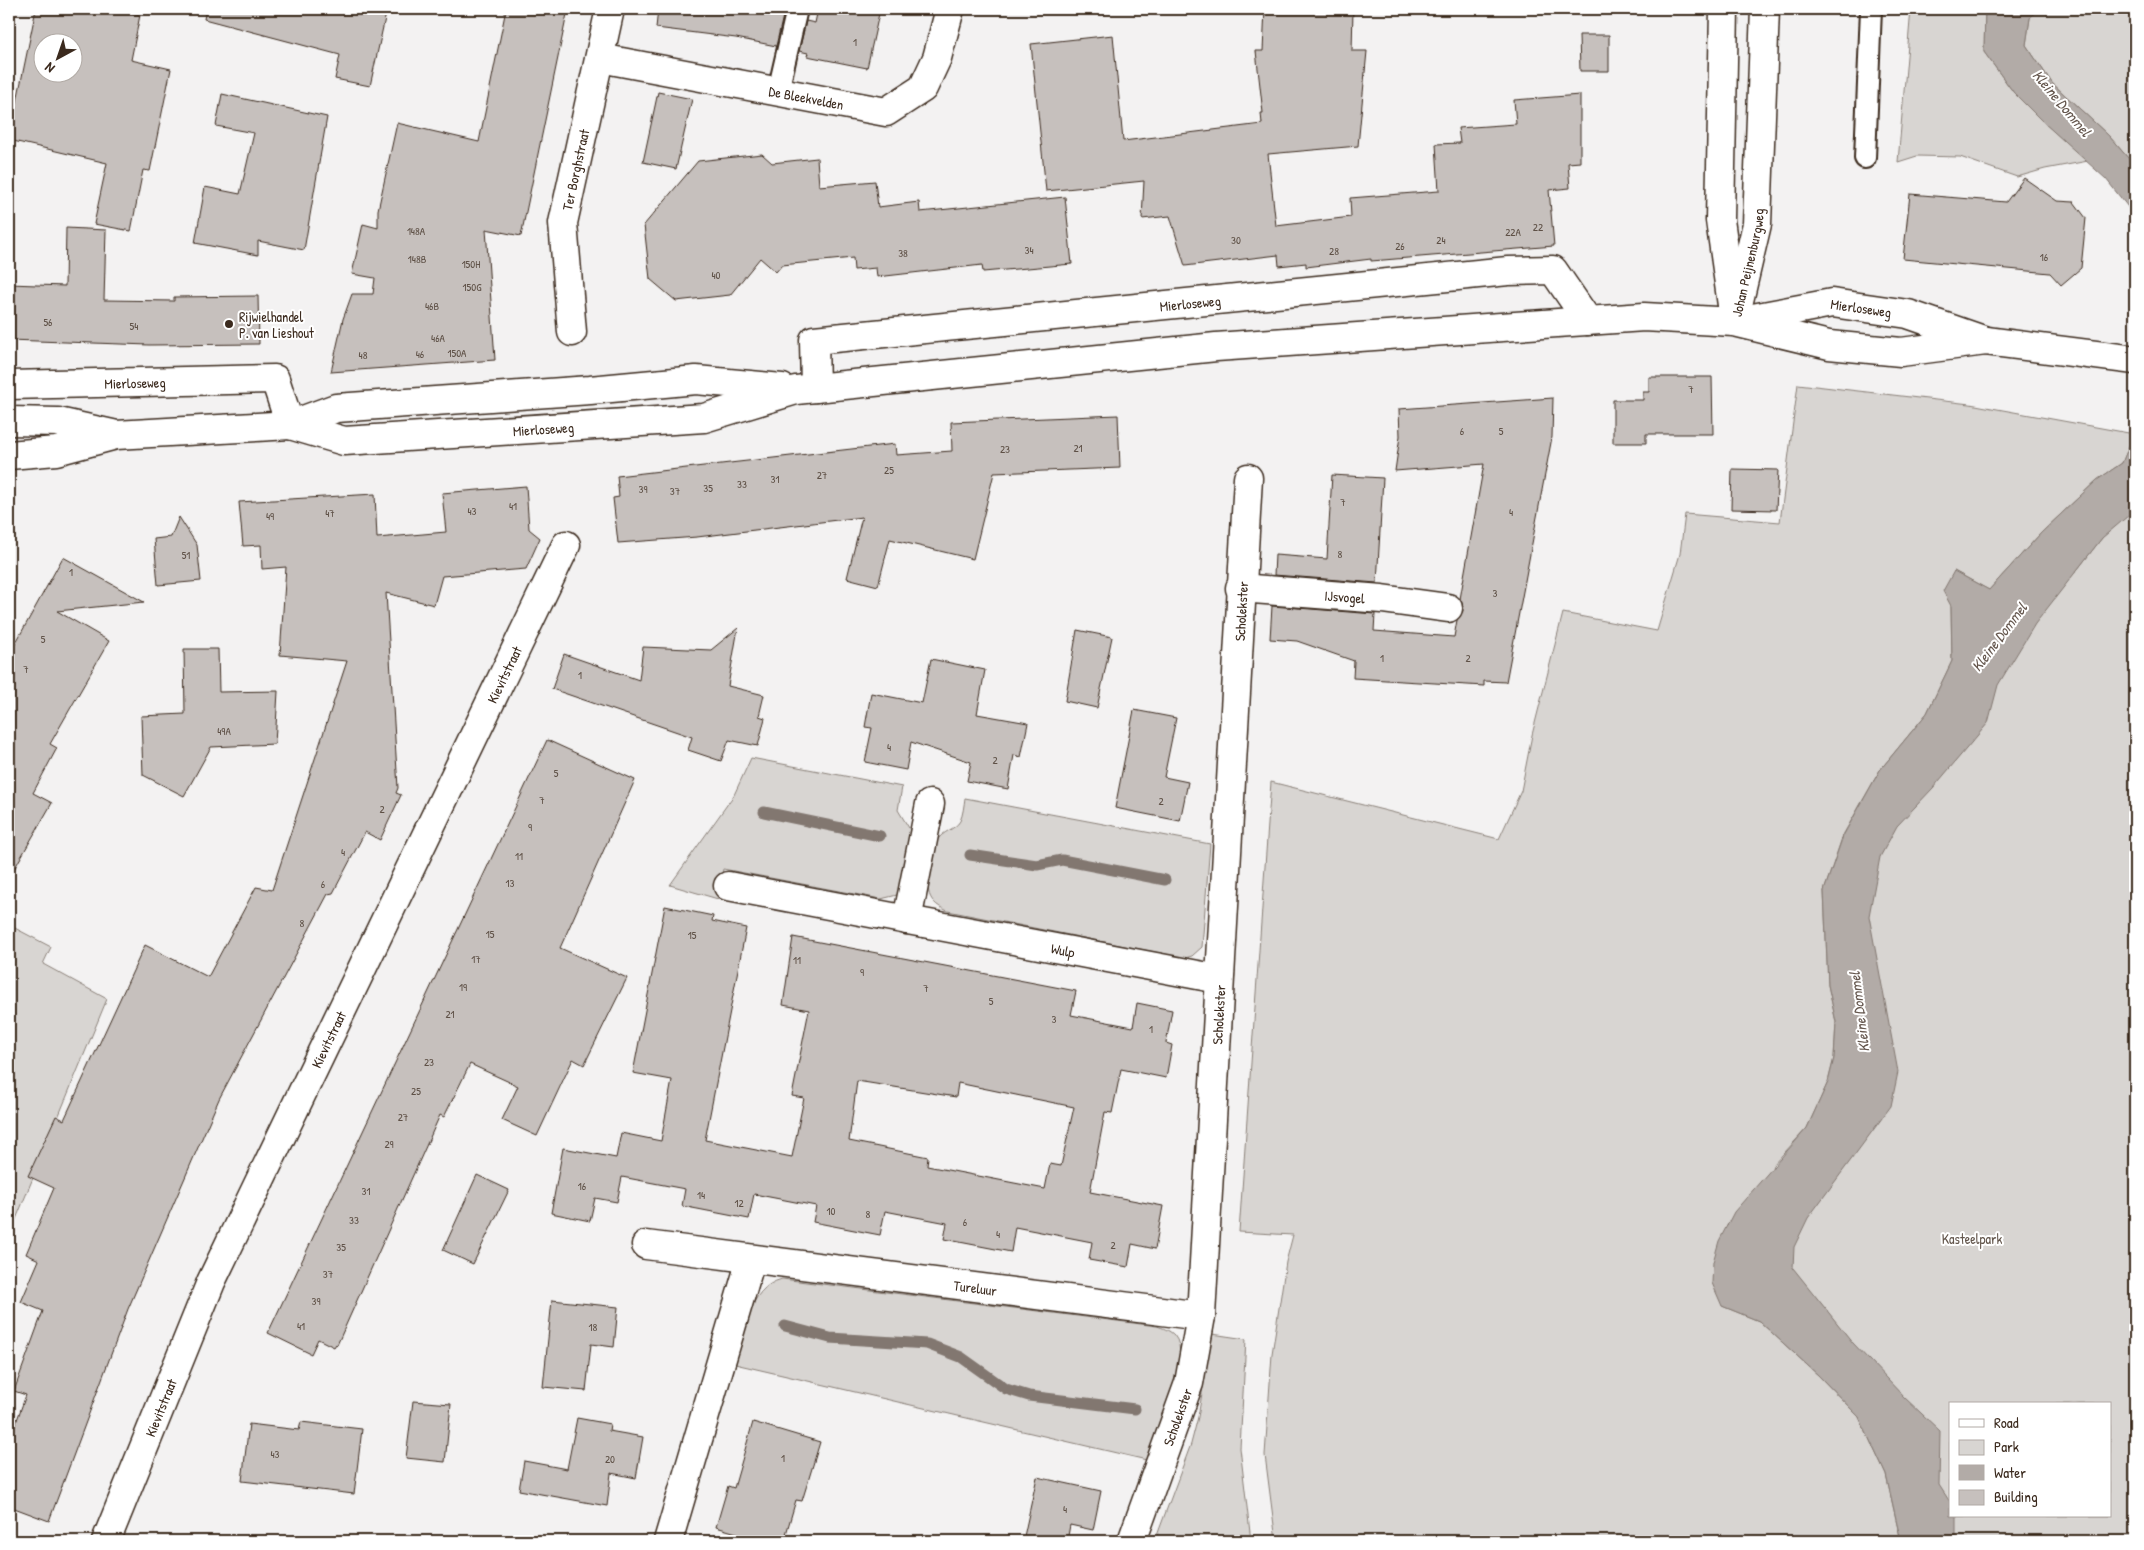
<svg xmlns="http://www.w3.org/2000/svg" width="2144" height="1550" font-family="'Patrick Hand',sans-serif">
<style>
.green{fill:#d8d5d2;stroke:#8a8078;fill-rule:evenodd}
.water{fill:#b2aba7;stroke:#827770}
.lines{fill:none;stroke-linecap:round;stroke-linejoin:round}
.stream{stroke:#827770;stroke-width:11}
.building{fill:#c6c0bd;stroke:#3b2a1e;fill-rule:evenodd}
.lane-casing{stroke:#3b2a1e;stroke-width:24}
.street-casing{stroke:#3b2a1e;stroke-width:31}
.secondary-casing{stroke:#3b2a1e;stroke-width:31}
.lane{stroke:#fff;stroke-width:20}
.street{stroke:#fff;stroke-width:28}
.secondary{stroke:#fff;stroke-width:28}
.poi-dot{fill:#3b2a1e;stroke:#fff;stroke-width:2}
.labels{text-anchor:middle;dominant-baseline:central;stroke-width:4;stroke-linejoin:round;paint-order:stroke}
.number-label{font-size:11px;fill:#5e5046}
.street-label{font-size:14px;fill:#3b2a1e;stroke:#fff}
.poi-label{font-size:14px;fill:#3b2a1e;stroke:#fff;text-anchor:start}
.park-label{font-size:14px;fill:#62554b;stroke:#fff}
.water-label{font-size:15px;font-style:italic;fill:#65574e;stroke:#fff}
</style>
<rect width="100%" height="100%" fill="#f3f2f2"/>
<filter id="ink" filterUnits="userSpaceOnUse"><feTurbulence type="fractalNoise" baseFrequency=".02" numOctaves="2"/><feDisplacementMap in="SourceGraphic" scale="10" xChannelSelector="R" yChannelSelector="G"/><feConvolveMatrix kernelMatrix="1 2 1 2 8 2 1 2 1" color-interpolation-filters="sRGB"/></filter>
<g filter="url(#ink)">
<!-- green -->
<g class="green">
<polygon points="1911,9 1985,9 1984,52 2014,93 2043,122 2088,161 2045,169 2017,177 1960,157 1917,156 1898,162"/>
<polygon points="2037,9 2135,9 2135,166 2109,136 2052,83 2026,45 2030,18"/>
<polygon points="1798,384 1970,404 2134,434 2122,463 2097,480 2041,533 1989,590 1954,571 1951,606 1952,661 1927,713 1880,770 1843,835 1824,891 1828,985 1836,1022 1834,1058 1828,1082 1807,1128 1773,1165 1722,1306 1759,1321 1818,1375 1859,1417 1886,1475 1901,1541 1276,1541 1265,1455 1272,1354 1286,1262 1293,1235 1239,1232 1271,782 1499,839 1521,791 1532,735 1563,613 1657,631 1680,554 1685,514 1780,522"/>
<path d="M 2135,505 L 2135,1541 L 1929,1541 L 1921,1464 L 1775,1270 L 1871,1100 L 1857,917 L 1898,808 L 2003,651 L 2077,570 L 2102,538 ZM 1950,1404 L 2110,1404 L 2110,1516 L 1950,1516 Z"/>
<polygon points="751,758 902,787 898,810 912,833 902,890 897,895 881,899 723,869 718,899 670,885 734,795"/>
<path d="M 965,798 L 1210,844 L 1202,947 L 1192,956 L 1185,958 L 948,911 C 923,901 927,885 931,863 C 933,856 933,847 937,841 C 942,831 955,830 960,821 C 963,815 964,805 965,798 Z"/>
<polygon points="9,925 51,947 43,964 107,999 9,1236"/>
<path d="M 782,1279 L 1157,1326 C 1163,1328 1169,1330 1174,1335 C 1194,1358 1160,1435 1151,1461 L 735,1364 C 744,1334 747,1288 782,1279 Z"/>
<polygon points="1212,1334 1246,1339 1240,1448 1251,1541 1155,1541 1191,1444 1198,1417"/>
</g>
<!-- water -->
<g class="water">
<polygon points="1985,9 2037,9 2030,18 2026,45 2052,83 2109,136 2135,166 2135,225 2128,207 2106,179 2043,122 2014,93 1984,52"/>
<polygon points="2135,424 2135,510 2102,538 2035,624 1998,685 1988,723 1933,788 1897,826 1880,857 1869,916 1898,1072 1891,1106 1808,1218 1794,1247 1793,1268 1853,1343 1904,1397 1940,1431 1939,1485 1950,1502 1950,1516 1956,1516 1956,1541 1901,1541 1886,1475 1859,1417 1818,1375 1759,1321 1722,1306 1712,1283 1713,1262 1719,1241 1734,1212 1807,1128 1828,1082 1834,1058 1836,1022 1828,985 1824,891 1843,836 1880,770 1927,713 1952,661 1951,606 1943,591 1954,571 1989,590 2041,533 2097,480 2122,463 2134,434"/>
</g>
<g class="lines">
<!-- stream -->
<g class="stream">
<polyline points="764,812 880,836"/>
<polyline points="970,855 1037,865 1062,860 1165,880"/>
<polyline points="785,1326 830,1338 927,1344 961,1357 1006,1389 1029,1396 1135,1409"/>
</g>
</g>
<!-- building -->
<g class="building">
<path d="M 36,9 L 109,9 L 140,15 L 131,60 L 171,69 L 150,171 L 143,170 L 131,231 L 94,224 L 107,163 L 9,140 ZM 42,42 L 72,42 L 72,72 L 42,72 Z"/>
<polygon points="206,9 387,9 370,86 335,79 340,55 204,19"/>
<polygon points="506,9 568,9 521,236 486,229 495,360 331,372 343,319 352,294 373,294 375,278 352,274 363,224 378,228 378,210 397,123 479,142"/>
<polygon points="658,9 746,9 783,16 776,46 736,38 656,28"/>
<polygon points="818,9 880,9 867,68 807,56 808,53 799,51 806,21 815,23"/>
<polygon points="1265,9 1353,9 1352,51 1367,51 1358,146 1268,154 1276,226 1351,217 1350,198 1439,191 1436,144 1460,143 1458,128 1516,124 1514,100 1580,95 1580,162 1568,163 1570,188 1549,190 1554,246 1371,261 1371,259 1306,267 1306,263 1279,266 1278,255 1185,266 1170,216 1142,219 1144,181 1046,191 1031,44 1113,35 1123,141 1262,124 1261,113 1263,113 1256,51 1263,51"/>
<polygon points="1579,35 1609,35 1609,71 1580,71"/>
<polygon points="658,92 692,99 676,169 643,162"/>
<polygon points="222,94 327,117 304,250 258,241 258,255 195,243 205,187 240,194 254,133 216,126"/>
<polygon points="762,154 772,163 817,158 819,186 875,181 878,207 919,202 920,212 1065,197 1072,264 983,272 982,265 877,277 876,268 854,270 853,258 782,265 776,272 760,258 730,295 676,301 650,279 644,225 698,161"/>
<polygon points="2024,178 2057,201 2074,202 2086,218 2081,268 2061,285 2050,273 1903,259 1910,194 2006,202"/>
<polygon points="66,228 106,230 104,300 174,301 174,297 258,296 259,344 149,345 9,340 9,284 65,286"/>
<polygon points="1649,377 1712,377 1713,434 1646,434 1646,443 1613,443 1613,400 1643,400 1643,392 1649,392"/>
<polygon points="1553,398 1552,437 1506,682 1484,681 1484,686 1353,678 1354,661 1297,641 1270,639 1272,606 1375,614 1374,631 1454,637 1457,620 1463,611 1460,599 1484,464 1395,471 1400,436 1399,409"/>
<polygon points="1118,415 1120,468 994,473 973,559 890,539 878,586 847,578 862,517 697,537 618,543 613,498 619,497 617,476 895,444 896,455 952,451 951,422"/>
<polygon points="1732,469 1778,470 1776,510 1731,509"/>
<polygon points="1332,475 1383,478 1377,583 1274,575 1275,555 1327,559"/>
<polygon points="526,486 529,529 540,538 526,569 442,576 434,605 386,593 398,788 396,793 401,795 380,840 365,832 333,893 328,894 219,1099 128,1309 49,1521 9,1506 9,1442 26,1395 14,1391 43,1311 21,1302 39,1260 26,1254 54,1188 28,1176 56,1116 64,1120 145,945 208,977 256,887 272,890 347,661 280,655 286,567 262,569 261,545 243,546 239,502 375,494 377,538 446,532 442,493"/>
<polygon points="179,517 197,545 201,581 158,585 154,539 171,537"/>
<polygon points="63,557 144,602 57,611 109,641 50,744 57,748 33,793 52,803 9,878 9,655"/>
<polygon points="738,628 728,686 764,695 759,716 765,718 758,746 729,740 721,761 688,750 692,737 552,689 564,654 639,680 643,647 711,650"/>
<polygon points="1077,630 1112,637 1097,708 1065,701"/>
<polygon points="184,649 218,649 219,692 278,691 275,744 211,747 184,796 143,775 141,716 185,714"/>
<polygon points="931,659 985,670 977,714 1028,723 1021,757 1014,755 1008,789 967,781 971,762 911,742 906,770 865,762 872,728 865,727 871,693 922,703"/>
<polygon points="1134,710 1176,718 1164,777 1188,782 1180,821 1115,808"/>
<polygon points="547,740 635,780 560,948 627,978 584,1065 573,1059 537,1136 502,1120 518,1086 470,1064 444,1117 440,1115 337,1345 336,1344 334,1347 318,1339 311,1354 268,1333"/>
<path d="M 665,906 L 713,916 L 712,921 L 746,928 L 705,1140 L 792,1157 L 804,1098 L 792,1096 L 809,1010 L 783,1005 L 793,937 L 1076,991 L 1071,1015 L 1133,1027 L 1137,1003 L 1172,1010 L 1166,1043 L 1172,1045 L 1166,1078 L 1121,1069 L 1112,1113 L 1105,1112 L 1090,1192 L 1163,1206 L 1155,1249 L 1132,1244 L 1128,1267 L 1089,1260 L 1092,1242 L 1015,1227 L 1011,1252 L 944,1239 L 947,1223 L 885,1211 L 880,1235 L 813,1222 L 816,1206 L 754,1194 L 749,1219 L 682,1206 L 685,1189 L 622,1177 L 617,1202 L 595,1198 L 590,1221 L 551,1213 L 563,1148 L 616,1158 L 621,1133 L 661,1141 L 672,1080 L 633,1073 ZM 857,1081 L 956,1097 L 958,1083 L 1074,1107 L 1061,1166 L 1050,1164 L 1045,1189 L 927,1166 L 928,1157 L 849,1141 Z"/>
<polygon points="477,1175 509,1190 473,1264 443,1250"/>
<polygon points="552,1300 618,1307 614,1347 591,1344 586,1391 543,1387"/>
<polygon points="413,1401 451,1404 445,1462 406,1458"/>
<polygon points="577,1418 610,1424 609,1431 643,1437 636,1478 611,1473 607,1506 519,1490 524,1461 567,1469"/>
<polygon points="301,1422 362,1429 354,1494 242,1481 249,1424 299,1430"/>
<polygon points="753,1422 820,1442 802,1501 796,1500 784,1541 738,1541 740,1534 716,1527 728,1486 734,1488"/>
<polygon points="1037,1477 1101,1491 1093,1530 1070,1525 1067,1541 1023,1541"/>
</g>
<g class="lines">
<defs>
<g id="lane">
<polyline points="778,91 797,9"/>
<polyline points="1865,158 1871,9"/>
</g>
<g id="street">
<path id="s1" d="M 600,58 L 886,112 L 923,88 L 937,58 L 950,9"/>
<path id="s2" d="M 572,332 L 563,223 L 610,9"/>
<path id="s3" d="M 9,385 L 275,379 L 290,425"/>
<path id="s4" d="M 815,388 L 814,340 L 1508,271 L 1553,270 L 1588,321"/>
<path id="s5" d="M 1240,588 L 1382,599 L 1448,608"/>
<path id="s6" d="M 728,886 L 1219,979"/>
<polyline points="907,920 930,804"/>
<path id="s7" d="M 646,1245 L 1201,1316"/>
<path id="s8" d="M 106,1541 L 211,1282 L 566,545"/>
<polyline points="668,1541 751,1260"/>
<path id="s9" d="M 1132,1541 L 1189,1383 L 1201,1316 L 1248,478"/>
</g>
<g id="secondary">
<polyline points="1724,9 1720,220 1732,305"/>
<path id="s10" d="M 1742,320 L 1832,303 L 1908,314 L 1986,341 L 2135,360"/>
<path id="s11" d="M 1734,322 L 1757,224 L 1765,9"/>
<polyline points="9,421 58,422 112,434"/>
<path id="s12" d="M 290,425 L 344,441 L 704,418 L 796,390 L 815,388 L 1216,347 L 1644,317 L 1734,322 L 1829,345 L 1901,352 L 1986,341"/>
<polyline points="9,455 56,451 116,435 290,425 336,408 590,390 696,380 782,388"/>
</g>
</defs>
<!-- lane casing -->
<use href="#lane" class="lane-casing"/>
<!-- street casing -->
<use href="#street" class="street-casing"/>
<!-- secondary casing -->
<use href="#secondary" class="secondary-casing"/>
<!-- lane -->
<use href="#lane" class="lane"/>
<!-- street -->
<use href="#street" class="street"/>
<!-- secondary -->
<use href="#secondary" class="secondary"/>
</g>
</g>
<!-- markers -->
<circle class="poi-dot" cx="229" cy="324" r="5"/>
<g class="labels">
<!-- number labels -->
<g class="number-label">
<text x="855" y="42">1</text>
<text x="1538" y="227">22</text>
<text x="416" y="231">148A</text>
<text x="1513" y="232">22A</text>
<text x="1236" y="240">30</text>
<text x="1441" y="240">24</text>
<text x="1400" y="246">26</text>
<text x="1029" y="250">34</text>
<text x="1334" y="251">28</text>
<text x="903" y="253">38</text>
<text x="2044" y="257">16</text>
<text x="417" y="259">148B</text>
<text x="471" y="264">150H</text>
<text x="716" y="275">40</text>
<text x="472" y="287">150G</text>
<text x="432" y="306">46B</text>
<text x="48" y="322">56</text>
<text x="134" y="326">54</text>
<text x="438" y="338">46A</text>
<text x="457" y="353">150A</text>
<text x="420" y="354">46</text>
<text x="363" y="355">48</text>
<text x="1691" y="389">7</text>
<text x="1462" y="431">6</text>
<text x="1501" y="431">5</text>
<text x="1078" y="448">21</text>
<text x="1005" y="449">23</text>
<text x="889" y="470">25</text>
<text x="822" y="475">27</text>
<text x="775" y="479">31</text>
<text x="742" y="484">33</text>
<text x="708" y="488">35</text>
<text x="643" y="489">39</text>
<text x="675" y="491">37</text>
<text x="1343" y="502">7</text>
<text x="513" y="506">41</text>
<text x="472" y="511">43</text>
<text x="1511" y="512">4</text>
<text x="330" y="513">47</text>
<text x="270" y="516">49</text>
<text x="1340" y="554">8</text>
<text x="186" y="555">51</text>
<text x="71" y="572">1</text>
<text x="1495" y="593">3</text>
<text x="43" y="639">5</text>
<text x="1382" y="658">1</text>
<text x="1468" y="658">2</text>
<text x="26" y="669">7</text>
<text x="580" y="675">1</text>
<text x="224" y="731">49A</text>
<text x="889" y="747">4</text>
<text x="995" y="760">2</text>
<text x="556" y="773">5</text>
<text x="542" y="800">7</text>
<text x="1161" y="801">2</text>
<text x="382" y="809">2</text>
<text x="530" y="827">9</text>
<text x="343" y="852">4</text>
<text x="519" y="856">11</text>
<text x="510" y="883">13</text>
<text x="323" y="884">6</text>
<text x="302" y="923">8</text>
<text x="490" y="934">15</text>
<text x="692" y="935">15</text>
<text x="476" y="959">17</text>
<text x="797" y="960">11</text>
<text x="862" y="972">9</text>
<text x="463" y="987">19</text>
<text x="926" y="988">7</text>
<text x="991" y="1001">5</text>
<text x="450" y="1014">21</text>
<text x="1054" y="1019">3</text>
<text x="1151" y="1029">1</text>
<text x="429" y="1062">23</text>
<text x="416" y="1091">25</text>
<text x="403" y="1117">27</text>
<text x="389" y="1144">29</text>
<text x="582" y="1186">16</text>
<text x="366" y="1191">31</text>
<text x="701" y="1195">14</text>
<text x="739" y="1203">12</text>
<text x="831" y="1211">10</text>
<text x="868" y="1214">8</text>
<text x="354" y="1220">33</text>
<text x="965" y="1222">6</text>
<text x="998" y="1234">4</text>
<text x="1113" y="1245">2</text>
<text x="341" y="1247">35</text>
<text x="328" y="1274">37</text>
<text x="316" y="1301">39</text>
<text x="301" y="1326">41</text>
<text x="593" y="1327">18</text>
<text x="275" y="1454">43</text>
<text x="783" y="1458">1</text>
<text x="610" y="1459">20</text>
<text x="1065" y="1509">4</text>
</g>
<!-- street labels -->
<g class="street-label">
<text stroke="none"><textPath href="#s1" startOffset="210">De Bleekvelden</textPath></text>
<text stroke="none"><textPath href="#s2" startOffset="164">Ter Borghstraat</textPath></text>
<text stroke="none"><textPath href="#s11" startOffset="61">Johan Peijnenburgweg</textPath></text>
<text stroke="none"><textPath href="#s4" startOffset="426">Mierloseweg</textPath></text>
<text stroke="none"><textPath href="#s10" startOffset="121">Mierloseweg</textPath></text>
<text stroke="none"><textPath href="#s3" startOffset="126">Mierloseweg</textPath></text>
<text stroke="none"><textPath href="#s12" startOffset="256">Mierloseweg</textPath></text>
<text stroke="none"><textPath href="#s5" startOffset="105">IJsvogel</textPath></text>
<text stroke="none"><textPath href="#s9" startOffset="942">Scholekster</textPath></text>
<text stroke="none"><textPath href="#s8" startOffset="954">Kievitstraat</textPath></text>
<text stroke="none"><textPath href="#s6" startOffset="341">Wulp</textPath></text>
<text stroke="none"><textPath href="#s9" startOffset="538">Scholekster</textPath></text>
<text stroke="none"><textPath href="#s8" startOffset="549">Kievitstraat</textPath></text>
<text stroke="none"><textPath href="#s7" startOffset="332">Tureluur</textPath></text>
<text stroke="none"><textPath href="#s8" startOffset="144">Kievitstraat</textPath></text>
<text stroke="none"><textPath href="#s9" startOffset="132">Scholekster</textPath></text>
</g>
<!-- poi labels -->
<g class="poi-label">
<text x="239" y="316">Rijwielhandel<tspan x="239" dy="16">P. van Lieshout</tspan></text>
</g>
<!-- park labels -->
<g class="park-label">
<text x="1972" y="1238">Kasteelpark</text>
</g>
<!-- water labels -->
<g class="water-label">
<text transform="translate(2062 103) rotate(50)">Kleine Dommel</text>
<text transform="translate(1999 637) rotate(-53)">Kleine Dommel</text>
<text transform="translate(1859 1012) rotate(-97)">Kleine Dommel</text>
</g>
</g>
<!-- margin -->
<rect width="2144" height="1550" fill="none" stroke="#fff" stroke-width="30"/>
<rect x="15" y="15" width="2114" height="1520" fill="none" stroke="#3b2a1e" stroke-width="2" filter="url(#ink)"/>
<!-- legend -->
<rect x="1949" y="1402" width="162" height="115" fill="#ffffff" stroke="#b1aaa5"/>
<rect x="1959" y="1419" width="25" height="8" fill="#ffffff" stroke="#b1aaa5"/>
<text x="1994" y="1428" font-size="15" fill="#3b2a1e">Road</text>
<rect x="1959" y="1440" width="25" height="15" fill="#d8d5d2" stroke="#b1aaa5"/>
<text x="1994" y="1452" font-size="15" fill="#3b2a1e">Park</text>
<rect x="1959" y="1465" width="25" height="15" fill="#b2aba7" stroke="#b1aaa5"/>
<text x="1994" y="1478" font-size="15" fill="#3b2a1e">Water</text>
<rect x="1959" y="1490" width="25" height="15" fill="#c6c0bd" stroke="#b1aaa5"/>
<text x="1994" y="1502" font-size="15" fill="#3b2a1e">Building</text>
<!-- north arrow -->
<g transform="translate(58 58) rotate(220)"><circle r="24" fill="#ffffff" stroke="#b1aaa5"/>
<path d="M0-4L9 19L0 12L-9 19Z" fill="#3b2a1e"/>
<text y="-8" font-size="14" font-weight="bold" text-anchor="middle" fill="#3b2a1e">N</text>
</g>
</svg>
